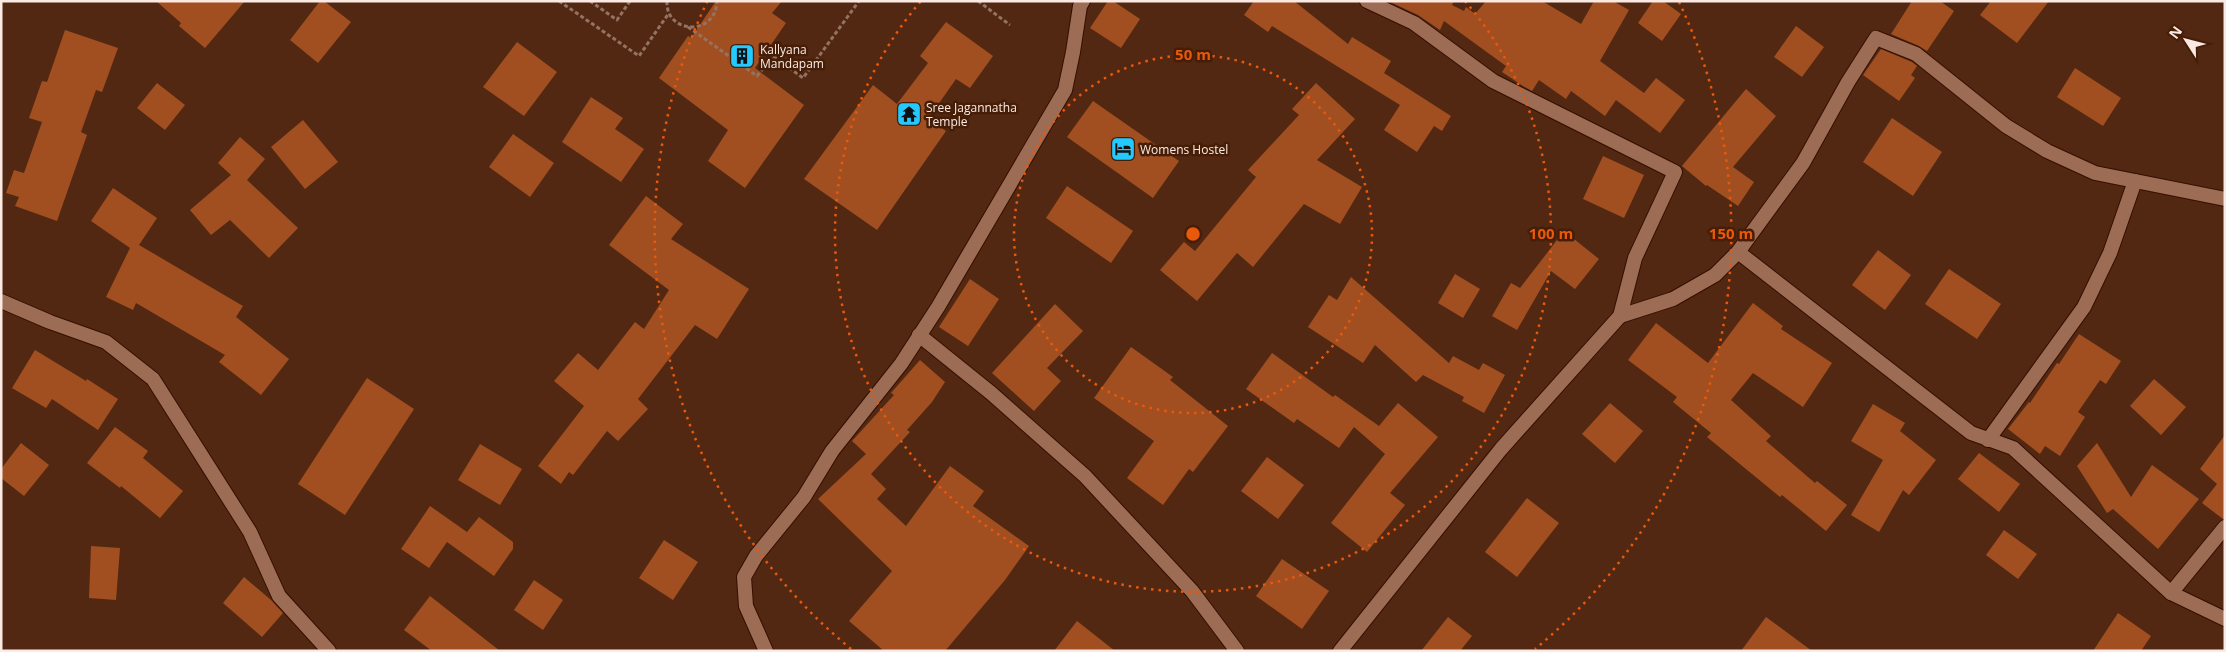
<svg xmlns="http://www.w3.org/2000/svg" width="2226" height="652" font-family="'Open Sans',sans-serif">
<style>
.building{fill:#a14f21}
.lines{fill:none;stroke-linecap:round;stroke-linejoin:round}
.minor-casing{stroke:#360e00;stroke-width:16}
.path{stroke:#947363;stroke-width:3;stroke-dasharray:4 2.5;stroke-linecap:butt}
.minor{stroke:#9c6c54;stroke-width:14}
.ring{fill:none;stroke:#e8590c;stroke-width:2.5;stroke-dasharray:2.5 5}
.labels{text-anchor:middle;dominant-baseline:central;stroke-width:5;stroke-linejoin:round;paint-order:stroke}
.poi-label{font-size:12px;fill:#fbeae3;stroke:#461e07;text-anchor:start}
.centre{fill:#e8590c;stroke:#461e07;stroke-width:2.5}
.ring-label{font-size:15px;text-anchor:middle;font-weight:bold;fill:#e8590c;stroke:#461e07;stroke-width:5;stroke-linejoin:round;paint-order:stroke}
</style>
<rect width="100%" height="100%" fill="#522812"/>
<!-- building -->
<g class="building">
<polygon points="156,1 245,1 205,48 179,26 181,23"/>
<polygon points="320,1 324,1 351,22 318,63 290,40"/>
<polygon points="716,1 782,1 772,13 786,23 755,68 804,105 745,188 708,161 728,130 659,78 688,36 691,38"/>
<polygon points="1108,1 1113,1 1140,19 1121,48 1090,28"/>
<polygon points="1254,1 1294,1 1348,44 1352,37 1391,61 1384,73 1451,116 1442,131 1434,126 1417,152 1384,130 1400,105 1272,26 1268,32 1244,15"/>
<polygon points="1388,1 1454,1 1452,5 1464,11 1466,7 1475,14 1486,1 1542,1 1581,24 1594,1 1613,1 1629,10 1600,61 1644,93 1656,78 1685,100 1660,133 1616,100 1605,116 1571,91 1566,99 1539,80 1532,91 1523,86 1502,72 1506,66 1444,21 1440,30 1418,15"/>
<polygon points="1653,1 1663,1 1681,14 1662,41 1638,23"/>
<polygon points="1912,1 1940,1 1954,11 1927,51 1919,46 1891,34"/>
<polygon points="1991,1 2049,1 2017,43 1980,15"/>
<polygon points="946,22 993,56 970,88 956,79 928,119 946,131 877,230 804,179 873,85 897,104 928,63 920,56"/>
<polygon points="1796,26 1824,47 1802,77 1774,57"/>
<polygon points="65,30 118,48 102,92 96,90 81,132 87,135 57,221 15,206 19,197 6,193 14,170 24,173 42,122 29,118 42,81 47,82"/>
<polygon points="517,42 557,72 524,116 483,87"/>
<polygon points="1881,49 1912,62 1917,66 1911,75 1915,78 1899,101 1863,75"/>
<polygon points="2075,68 2121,98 2103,126 2057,97"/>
<polygon points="157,83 185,105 165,130 137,108"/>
<polygon points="1316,83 1355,119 1317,160 1362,187 1340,224 1304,204 1253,267 1237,253 1197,301 1160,270 1184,242 1195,251 1256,177 1248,170 1299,115 1292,109"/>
<polygon points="1746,89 1776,116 1733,167 1754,182 1738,206 1707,185 1706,186 1682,166"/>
<polygon points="591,97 623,118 615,129 644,149 621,182 562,142"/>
<polygon points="1093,101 1179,161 1153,198 1067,137"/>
<polygon points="1892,118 1942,152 1913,196 1863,162"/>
<polygon points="303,120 338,162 305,189 271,147"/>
<polygon points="513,134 554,163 530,197 489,167"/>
<polygon points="240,137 265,159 247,180 298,228 269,258 230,220 211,235 190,210 231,175 218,163"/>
<polygon points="1603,156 1644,175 1624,218 1583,199"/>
<polygon points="1067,186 1133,231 1111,263 1046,218"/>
<polygon points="113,188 157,218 139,245 243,306 236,317 289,359 261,395 219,362 225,355 136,303 133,310 106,297 130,248 91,221"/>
<polygon points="646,196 683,224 671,239 749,289 717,339 695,325 638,399 648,409 618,441 607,431 573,475 569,472 561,484 538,466 584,406 554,381 578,353 598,370 635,322 644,329 669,290 609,245"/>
<polygon points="1564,231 1599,259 1575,289 1551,271 1517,330 1492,316 1511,283 1520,288"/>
<polygon points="1878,250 1911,275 1885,310 1852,285"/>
<polygon points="1949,269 2001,304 1977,339 1925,304"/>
<polygon points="1455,274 1480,289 1463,318 1438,303"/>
<polygon points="1351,277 1449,363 1453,356 1479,370 1483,363 1505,375 1484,413 1462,401 1464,397 1423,375 1416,382 1375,345 1363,363 1308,327 1329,295 1337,300"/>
<polygon points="970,279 999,299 968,346 939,327"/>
<polygon points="1753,303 1783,326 1781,329 1832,363 1803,407 1753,373 1731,400 1771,436 1766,441 1815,483 1817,481 1847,505 1826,531 1782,495 1780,497 1707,437 1711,433 1673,402 1677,397 1628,360 1656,323 1708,363"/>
<polygon points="1055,304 1083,331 1047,368 1061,381 1034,411 992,373"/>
<polygon points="2079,334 2121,361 2106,384 2100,380 2078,412 2085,417 2060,456 2045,446 2040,454 2008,429 2029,402 2030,403 2057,363 2059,364"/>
<polygon points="1131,347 1173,377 1170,380 1228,426 1193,472 1189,469 1163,505 1127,478 1154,441 1094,398"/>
<polygon points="35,350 86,381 87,379 118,399 98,430 52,399 46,408 12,388"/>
<polygon points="1272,353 1333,397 1335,395 1379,426 1398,403 1438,437 1390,493 1405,505 1367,552 1331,523 1385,454 1354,427 1339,448 1297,419 1294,423 1246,389"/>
<polygon points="920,360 945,382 932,402 907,430 910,432 871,474 886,489 877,499 906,526 950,466 984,491 973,506 1029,546 1005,580 945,651 884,651 849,621 892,571 818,499 866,454 852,441 894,395 891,393"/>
<polygon points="367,378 414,409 345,515 298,484"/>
<polygon points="2154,379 2186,407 2161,435 2130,406"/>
<polygon points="1610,403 1643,431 1615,463 1582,434"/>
<polygon points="1873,404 1905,423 1900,431 1936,460 1909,495 1903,490 1879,532 1851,515 1883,460 1851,441"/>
<polygon points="115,427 148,451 143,458 183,491 160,518 121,486 120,488 87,463"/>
<polygon points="2225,435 2225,518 2223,519 2202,503 2217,484 2200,469"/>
<polygon points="21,443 49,465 24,496 1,478 1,469"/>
<polygon points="2097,443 2131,497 2152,465 2199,499 2158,549 2113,509 2107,513 2077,466"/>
<polygon points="480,444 522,469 500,505 458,480"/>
<polygon points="1979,453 2020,484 1999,512 1958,479"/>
<polygon points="1267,457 1304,485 1278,519 1241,491"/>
<polygon points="1527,498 1559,523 1517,577 1485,552"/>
<polygon points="430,506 467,532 479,517 513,542 513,549 494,576 447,542 429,568 401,549"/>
<polygon points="2004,530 2037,554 2018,579 1986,555"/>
<polygon points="664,540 698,562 673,600 639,578"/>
<polygon points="91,546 120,548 116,600 89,598"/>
<polygon points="1282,559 1329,591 1302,629 1256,596"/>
<polygon points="244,577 271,600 283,613 262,637 223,603"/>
<polygon points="534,580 563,600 543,630 514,610"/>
<polygon points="430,596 500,651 432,651 404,630"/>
<polygon points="2118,613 2151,636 2141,651 2093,651"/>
<polygon points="1448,617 1472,636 1460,651 1421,651"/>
<polygon points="1766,617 1812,651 1741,651"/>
<polygon points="1077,621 1115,651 1054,651"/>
</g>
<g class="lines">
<defs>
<g id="minor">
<polyline points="1738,252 1971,433 2013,448 2171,593 2225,619"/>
<polyline points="1,301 50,322 106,342 153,379 250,532 279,596 329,651"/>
<polyline points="1620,316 1673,299 1715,275 1738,252 1803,163 1848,82 1876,38 1916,54 2006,126 2047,151 2095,173 2225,199"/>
<polyline points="919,335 991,393 1085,476 1192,591 1237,651"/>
<polyline points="1988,440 2084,307 2110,253 2135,181"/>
<polyline points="2171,593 2225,527"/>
<polyline points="766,651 746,606 744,577 756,556 804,497 832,451 901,364 938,307 1065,90 1073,52 1080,6 1083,1"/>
<polyline points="1340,651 1501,449 1620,316 1635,258 1675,172 1493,81 1414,23 1367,1"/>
</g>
</defs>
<!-- minor casing -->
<use href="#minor" class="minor-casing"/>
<!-- path -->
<g class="path">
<polyline points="559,1 639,56 669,13"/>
<polyline points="590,1 617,20 630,1"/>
<path d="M 667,1 C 665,34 716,37 717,1"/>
<polyline points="978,1 1010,25"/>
<polyline points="688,27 757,76 773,56 803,78 859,1"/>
</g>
<!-- minor -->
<use href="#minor" class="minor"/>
</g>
<!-- distance rings -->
<g class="ring">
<circle cx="1193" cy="234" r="179"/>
<path d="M1465 1A358 358 0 1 1 921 1"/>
<path d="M851 649A538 538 0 0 1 707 2M1679 2A538 538 0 0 1 1535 649"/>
</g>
<!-- icons -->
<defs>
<symbol id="building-square" viewBox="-11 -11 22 22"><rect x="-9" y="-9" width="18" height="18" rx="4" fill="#24c9fe" stroke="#461e07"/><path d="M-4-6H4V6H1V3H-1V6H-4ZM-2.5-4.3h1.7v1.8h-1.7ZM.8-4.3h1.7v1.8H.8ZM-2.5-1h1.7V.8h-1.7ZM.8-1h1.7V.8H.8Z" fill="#111"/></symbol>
<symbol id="temple-square" viewBox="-11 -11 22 22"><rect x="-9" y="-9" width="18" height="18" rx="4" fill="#24c9fe" stroke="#461e07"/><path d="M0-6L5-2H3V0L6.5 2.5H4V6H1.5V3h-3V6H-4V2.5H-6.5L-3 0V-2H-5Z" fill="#111"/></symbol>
<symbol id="hotel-square" viewBox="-11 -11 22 22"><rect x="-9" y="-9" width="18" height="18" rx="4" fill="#24c9fe" stroke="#461e07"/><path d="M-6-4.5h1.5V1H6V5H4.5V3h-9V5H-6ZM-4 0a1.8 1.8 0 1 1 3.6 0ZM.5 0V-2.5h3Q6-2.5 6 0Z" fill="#111"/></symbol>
</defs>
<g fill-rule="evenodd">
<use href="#building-square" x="728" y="42" width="28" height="28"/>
<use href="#temple-square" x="895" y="100" width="28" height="28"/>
<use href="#hotel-square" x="1109" y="135" width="28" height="28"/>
</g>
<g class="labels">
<!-- poi labels -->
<g class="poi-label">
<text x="760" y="49">Kallyana<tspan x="760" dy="14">Mandapam</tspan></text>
<text x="926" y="107">Sree Jagannatha<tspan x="926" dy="14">Temple</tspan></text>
<text x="1140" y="149">Womens Hostel</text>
</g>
</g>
<circle cx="1193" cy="234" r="8" class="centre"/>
<g class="ring-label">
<text x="1193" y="60">50 m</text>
<text x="1551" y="239">100 m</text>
<text x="1731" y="239">150 m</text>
</g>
<!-- border -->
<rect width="2226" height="652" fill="none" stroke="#fbeae3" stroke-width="5"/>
<!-- north arrow -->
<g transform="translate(2186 40) rotate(306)" stroke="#461e07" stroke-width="4" paint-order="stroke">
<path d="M0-4L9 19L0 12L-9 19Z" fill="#fbeae3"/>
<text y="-8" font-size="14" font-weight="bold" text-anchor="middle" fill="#fbeae3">N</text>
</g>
</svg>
